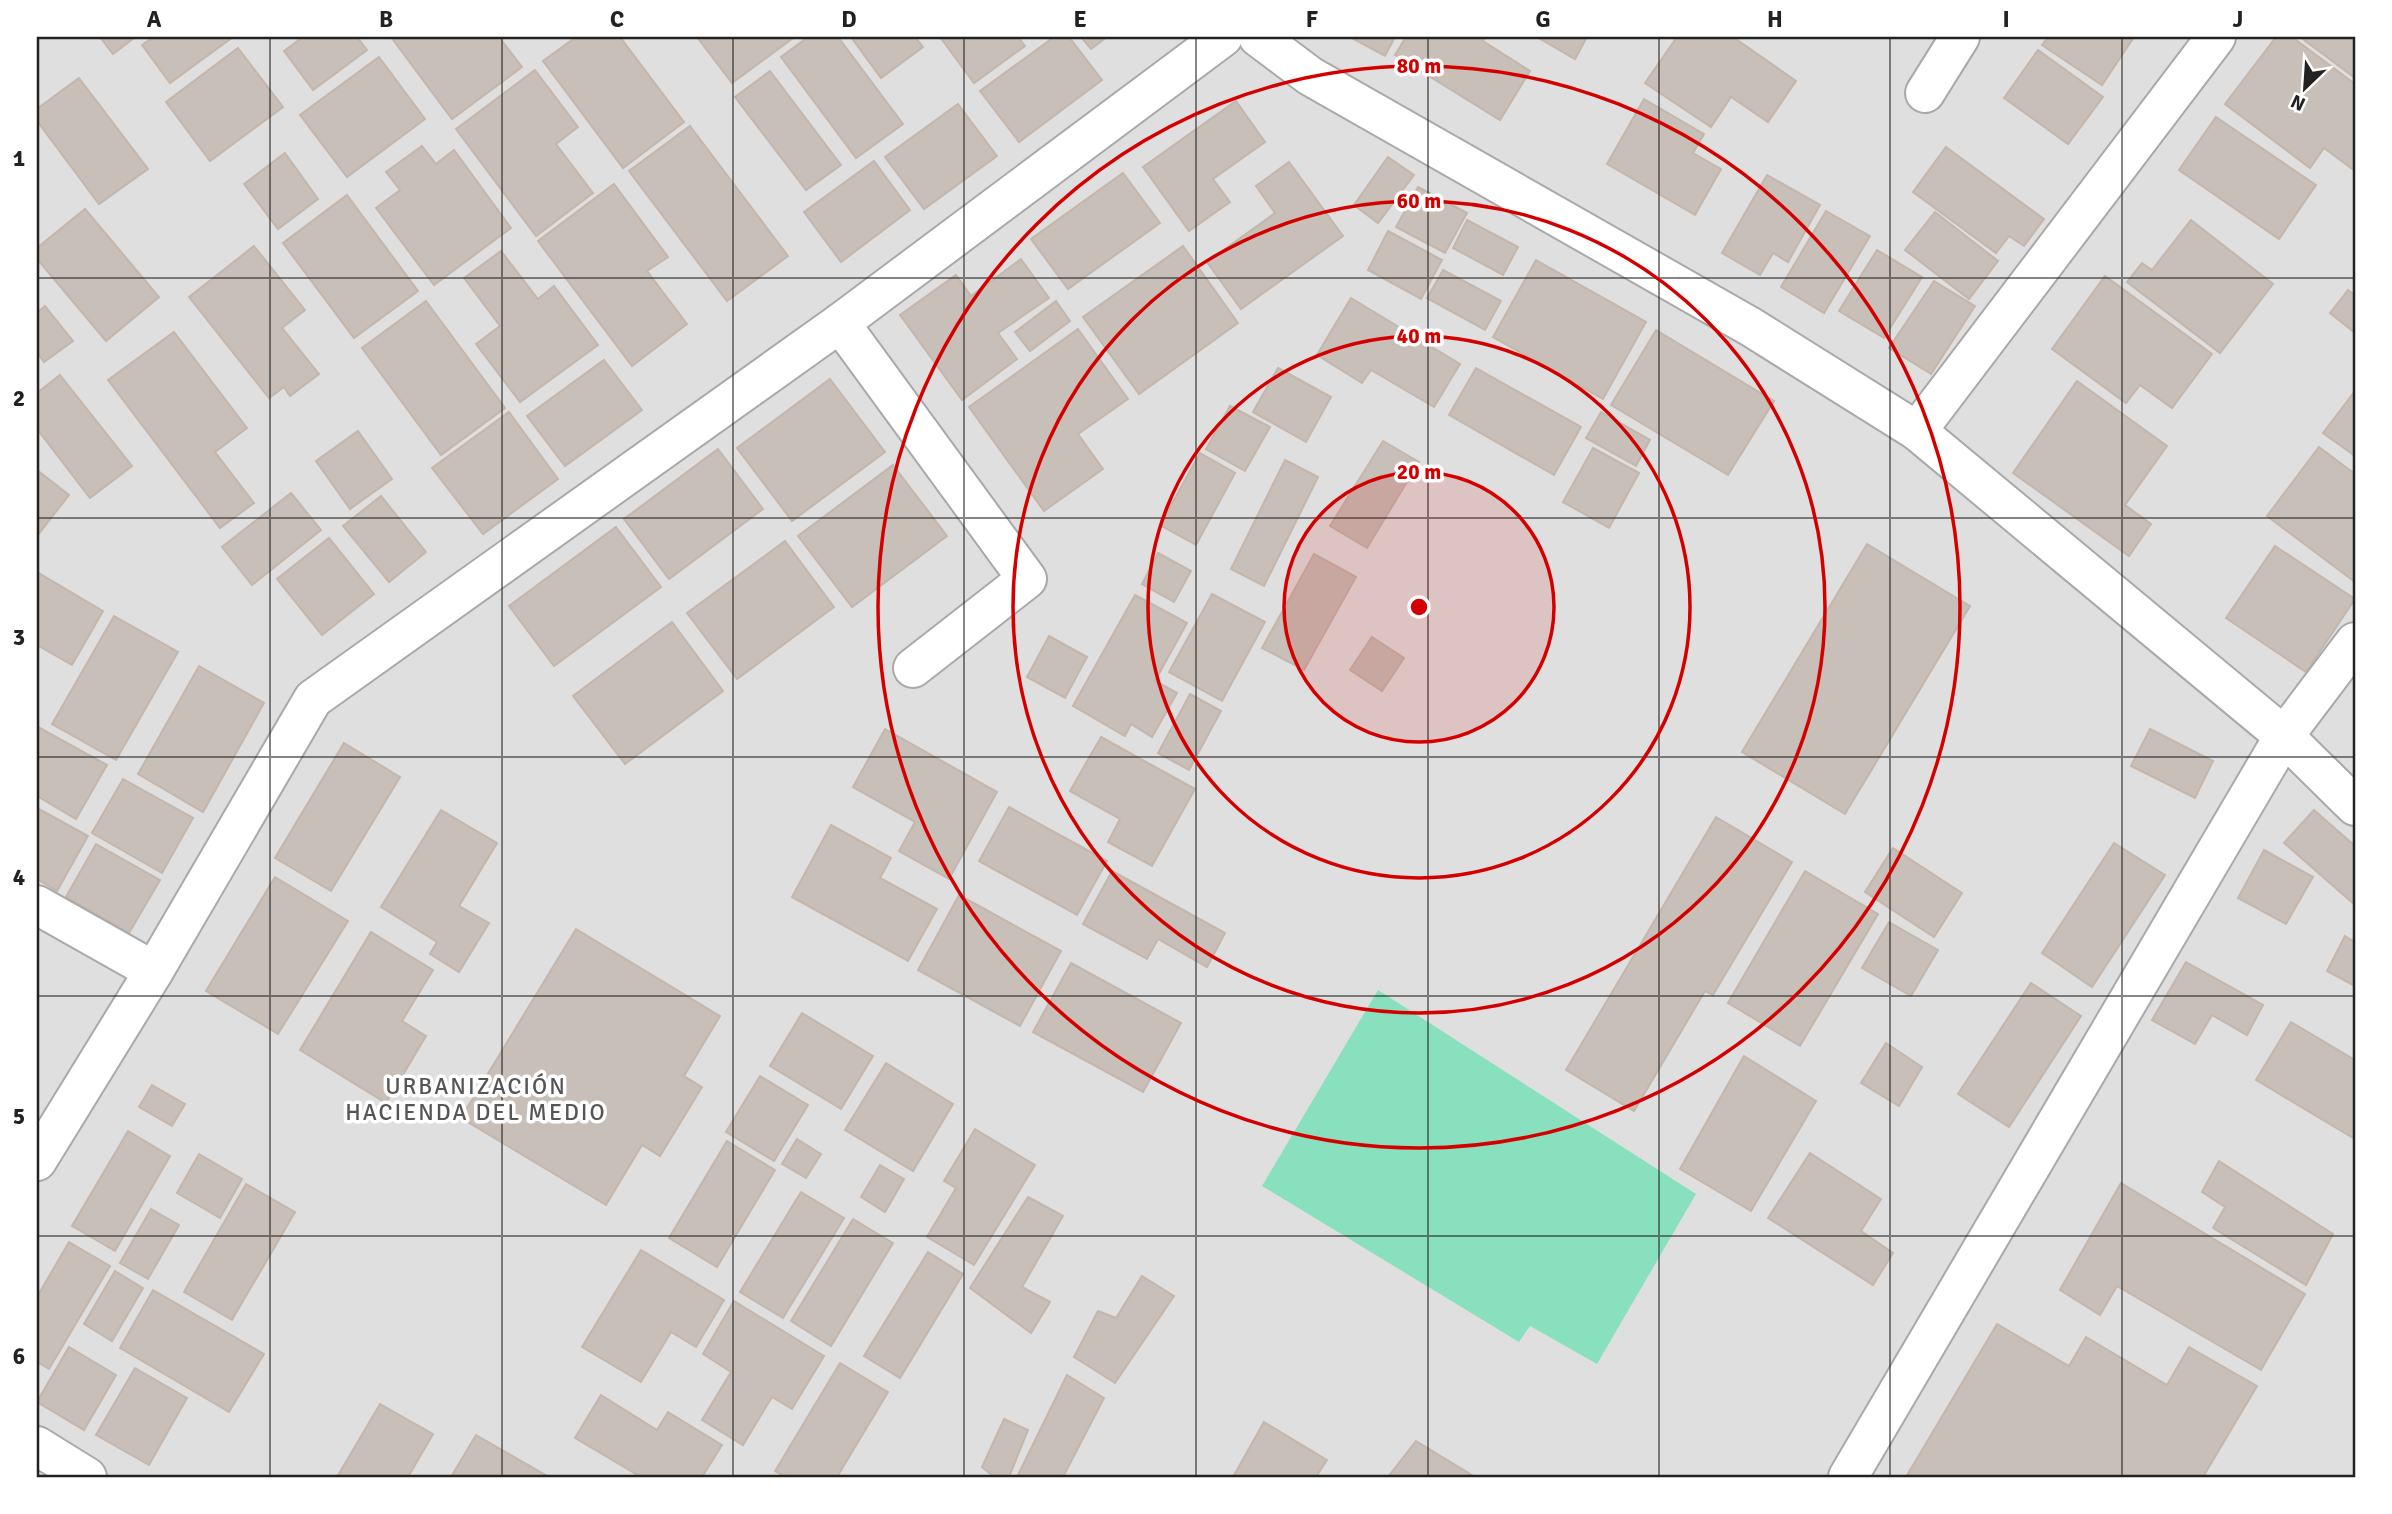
<svg xmlns="http://www.w3.org/2000/svg" width="2392" height="1514" font-family="Signika,sans-serif">
<style>
.residential{fill:#e0dfdf}
.pitch{fill:#88e0be}
.building{fill:#c7bfb8;stroke:#c4b6ab;stroke-width:2}
.lines{fill:none;stroke-linecap:round;stroke-linejoin:round}
.street-casing{stroke:#a9a9a9;stroke-width:42}
.street{stroke:#fff;stroke-width:38}
.grid{fill:none;stroke:#222;stroke-width:2;stroke-opacity:0.55}
.ring{fill:none;stroke:#d40000;stroke-width:3.5}
.labels{text-anchor:middle;dominant-baseline:central;stroke-width:7;stroke-linejoin:round;paint-order:stroke}
.quarter-label{font-size:23px;letter-spacing:2px;fill:#555;stroke:#fff}
.centre{fill:#d40000;stroke:#fff;stroke-width:3.5}
.ring-label{font-size:21px;text-anchor:middle;font-weight:bold;fill:#d40000;stroke:#fff;stroke-width:7;stroke-linejoin:round;paint-order:stroke}
.neatline{fill:none;stroke:#222;stroke-width:2.5}
.grid-label{font-size:23px;text-anchor:middle;font-weight:bold;fill:#222}
</style>
<rect width="100%" height="100%" fill="#f2efe9"/>
<!-- residential -->
<rect class="residential" x="37" y="37" width="2318" height="1440"/>
<!-- pitch -->
<polygon class="pitch" points="1378,990 1696,1194 1597,1364 1530,1326 1519,1342 1262,1186"/>
<!-- building -->
<g class="building">
<polygon points="100,37 133,37 134,38 113,54"/>
<polygon points="154,37 233,37 170,83 142,45"/>
<polygon points="303,37 357,37 367,50 313,90 284,51"/>
<polygon points="391,37 499,37 522,67 452,119"/>
<polygon points="576,37 620,37 684,122 623,168 543,61"/>
<polygon points="697,37 790,37 792,39 732,83"/>
<polygon points="808,37 838,37 903,124 856,158 781,57"/>
<polygon points="851,37 915,37 923,47 881,78"/>
<polygon points="940,37 1018,37 1025,46 974,83"/>
<polygon points="1054,37 1069,37 1102,80 1019,142 980,91"/>
<polygon points="1081,37 1107,37 1091,49"/>
<polygon points="1350,37 1395,37 1385,56"/>
<polygon points="1406,37 1485,37 1483,41 1530,71 1500,120 1395,55"/>
<polygon points="1537,37 1587,37 1575,59"/>
<polygon points="1677,37 1733,37 1796,81 1768,122 1731,97 1711,127 1645,83"/>
<polygon points="2048,37 2134,37 2102,85 2042,45"/>
<polygon points="2276,37 2292,37 2355,84 2355,171 2324,148 2310,168 2225,104"/>
<polygon points="2300,37 2355,37 2355,78"/>
<polygon points="238,48 283,107 210,161 166,102"/>
<polygon points="2038,50 2103,97 2068,144 2004,98"/>
<polygon points="379,57 425,119 347,177 300,115"/>
<polygon points="535,70 578,127 556,144 593,193 536,236 456,129"/>
<polygon points="770,71 841,165 806,190 735,97"/>
<polygon points="79,78 148,169 99,204 37,121 37,109"/>
<polygon points="1644,99 1704,134 1693,153 1721,169 1695,215 1607,164"/>
<polygon points="1236,101 1265,142 1213,179 1230,202 1189,231 1143,167"/>
<polygon points="958,104 997,156 924,209 885,157"/>
<polygon points="2216,117 2316,185 2279,239 2179,170"/>
<polygon points="690,126 788,256 727,301 629,171"/>
<polygon points="422,146 436,164 454,150 511,228 434,285 376,208 400,190 386,172"/>
<polygon points="1946,147 2044,219 2024,246 2009,236 1996,253 1913,192"/>
<polygon points="285,153 318,199 278,229 244,184"/>
<polygon points="1388,157 1414,175 1378,223 1354,205"/>
<polygon points="874,161 910,210 841,262 804,212"/>
<polygon points="1289,162 1343,236 1241,309 1207,262 1275,213 1256,186"/>
<polygon points="1123,173 1160,223 1068,289 1031,239"/>
<polygon points="1767,175 1820,205 1788,262 1773,253 1760,275 1722,253"/>
<polygon points="614,184 668,257 647,271 687,324 632,366 538,241"/>
<polygon points="1418,187 1467,213 1445,253 1396,227"/>
<polygon points="347,195 418,291 354,338 283,243"/>
<polygon points="85,209 159,297 106,341 37,259 37,248"/>
<polygon points="1826,211 1870,236 1824,313 1781,287"/>
<polygon points="1935,212 1998,261 1969,299 1905,250"/>
<polygon points="1467,220 1518,247 1503,275 1453,248"/>
<polygon points="2191,220 2273,284 2220,353 2127,282 2142,263 2152,270"/>
<polygon points="1388,231 1442,260 1421,299 1368,270"/>
<polygon points="254,246 305,310 282,328 319,374 290,396 284,387 269,398 189,297"/>
<polygon points="1183,246 1238,323 1139,394 1083,317"/>
<polygon points="1877,250 1922,277 1884,338 1839,311"/>
<polygon points="501,251 538,299 554,286 598,345 520,402 476,344 500,326 464,278"/>
<polygon points="1021,259 1049,298 998,333 1017,359 962,400 900,315 956,275 971,296"/>
<polygon points="1536,260 1646,322 1603,399 1493,337"/>
<polygon points="1443,270 1501,301 1485,330 1427,298"/>
<polygon points="2105,276 2212,354 2172,408 2140,385 2126,403 2052,349"/>
<polygon points="1934,281 1975,306 1931,374 1889,348"/>
<polygon points="2348,290 2355,295 2355,333 2330,313"/>
<polygon points="1351,298 1460,364 1434,407 1371,370 1362,383 1317,355"/>
<polygon points="426,301 505,408 441,455 362,348"/>
<polygon points="1056,301 1070,321 1030,351 1015,332"/>
<polygon points="45,306 73,341 44,362 37,352 37,313"/>
<polygon points="1078,329 1128,399 1078,434 1103,469 1044,511 969,407"/>
<polygon points="1656,330 1774,401 1728,475 1611,405"/>
<polygon points="174,332 247,428 215,452 254,503 220,528 108,380"/>
<polygon points="604,360 642,410 565,466 527,416"/>
<polygon points="1278,368 1331,397 1306,442 1253,412"/>
<polygon points="1476,368 1581,427 1554,475 1449,415"/>
<polygon points="60,375 132,466 90,498 37,429 37,393"/>
<polygon points="830,379 885,452 792,521 737,448"/>
<polygon points="2077,381 2167,446 2125,505 2151,524 2129,556 2013,473"/>
<polygon points="2355,391 2355,456 2323,433"/>
<polygon points="1230,406 1270,427 1245,471 1206,449"/>
<polygon points="509,412 558,479 483,534 432,468"/>
<polygon points="1601,412 1650,440 1636,466 1586,438"/>
<polygon points="358,431 392,479 350,509 316,461"/>
<polygon points="1383,441 1419,462 1367,548 1330,526"/>
<polygon points="2319,447 2355,474 2355,582 2267,516"/>
<polygon points="1593,448 1639,473 1609,528 1563,502"/>
<polygon points="718,449 763,509 669,579 624,519"/>
<polygon points="1200,453 1235,473 1196,545 1160,525"/>
<polygon points="1285,460 1318,477 1264,586 1231,569"/>
<polygon points="893,465 947,536 852,607 798,536"/>
<polygon points="37,470 69,495 37,536"/>
<polygon points="291,493 321,530 252,585 222,547"/>
<polygon points="381,496 426,552 389,582 343,526"/>
<polygon points="616,527 661,587 554,666 509,606"/>
<polygon points="329,538 374,594 322,635 277,579"/>
<polygon points="785,541 834,607 737,679 687,613"/>
<polygon points="1867,544 1970,606 1845,814 1742,752"/>
<polygon points="2275,546 2355,599 2306,672 2226,618"/>
<polygon points="1158,553 1191,571 1174,602 1142,584"/>
<polygon points="1314,554 1356,577 1304,670 1262,648"/>
<polygon points="37,572 103,611 72,665 37,645"/>
<polygon points="1212,594 1265,622 1222,701 1169,672"/>
<polygon points="1135,595 1187,623 1155,681 1177,693 1152,737 1131,724 1125,736 1073,706"/>
<polygon points="114,616 178,652 116,760 52,724"/>
<polygon points="672,622 723,691 625,764 573,696"/>
<polygon points="1049,636 1087,657 1065,698 1027,677"/>
<polygon points="1372,637 1404,658 1382,691 1350,670"/>
<polygon points="199,666 264,703 203,812 138,774"/>
<polygon points="1190,694 1221,711 1189,770 1158,753"/>
<polygon points="38,727 107,765 76,819 37,796"/>
<polygon points="885,729 997,792 949,879 899,851 915,822 853,787"/>
<polygon points="2150,729 2213,761 2195,798 2131,766"/>
<polygon points="1101,737 1195,789 1152,866 1108,842 1120,819 1070,791"/>
<polygon points="344,743 400,777 331,891 275,858"/>
<polygon points="123,779 193,818 162,873 92,833"/>
<polygon points="1009,807 1107,861 1077,915 979,861"/>
<polygon points="37,808 88,836 57,891 37,879"/>
<polygon points="441,810 497,843 459,906 489,923 459,972 430,954 437,942 381,907"/>
<polygon points="2314,810 2355,846 2355,905 2284,843"/>
<polygon points="1716,817 1792,862 1713,995 1705,991 1634,1111 1566,1070"/>
<polygon points="831,825 891,858 880,878 937,909 908,961 792,897"/>
<polygon points="2114,843 2165,875 2092,987 2042,953"/>
<polygon points="96,844 160,880 129,933 66,897"/>
<polygon points="1893,848 1962,893 1934,937 1865,892"/>
<polygon points="2264,850 2313,877 2286,924 2238,898"/>
<polygon points="1112,871 1225,933 1207,967 1158,939 1147,959 1083,924"/>
<polygon points="1805,871 1878,914 1800,1046 1728,1003"/>
<polygon points="275,877 348,921 278,1034 206,991"/>
<polygon points="959,895 1061,951 1020,1026 918,970"/>
<polygon points="1889,922 1938,950 1911,996 1862,968"/>
<polygon points="576,929 720,1016 684,1076 702,1087 660,1156 642,1145 606,1205 461,1118"/>
<polygon points="371,932 433,970 402,1021 426,1036 386,1103 300,1050"/>
<polygon points="2345,936 2355,942 2355,986 2327,971"/>
<polygon points="2186,962 2263,1005 2247,1035 2212,1015 2195,1044 2152,1020"/>
<polygon points="1071,963 1181,1023 1143,1092 1033,1032"/>
<polygon points="2031,983 2081,1016 2009,1127 1958,1094"/>
<polygon points="802,1013 873,1056 841,1109 770,1066"/>
<polygon points="2291,1022 2355,1060 2355,1135 2353,1138 2256,1080"/>
<polygon points="1886,1043 1922,1067 1899,1106 1861,1083"/>
<polygon points="1744,1056 1816,1101 1751,1211 1680,1169"/>
<polygon points="886,1063 953,1104 913,1171 845,1130"/>
<polygon points="760,1076 808,1105 774,1161 726,1132"/>
<polygon points="152,1085 185,1104 172,1126 139,1107"/>
<polygon points="975,1129 1035,1165 974,1265 927,1237 956,1188 944,1181"/>
<polygon points="128,1131 170,1156 115,1251 72,1226"/>
<polygon points="797,1139 821,1154 806,1178 782,1164"/>
<polygon points="727,1141 775,1170 717,1267 669,1238"/>
<polygon points="1810,1153 1881,1199 1861,1231 1893,1253 1873,1285 1768,1218"/>
<polygon points="199,1154 242,1179 220,1218 177,1193"/>
<polygon points="2219,1161 2333,1234 2306,1285 2213,1228 2225,1207 2202,1192"/>
<polygon points="880,1165 904,1179 885,1212 861,1197"/>
<polygon points="2121,1183 2305,1294 2261,1370 2117,1286 2100,1315 2060,1290"/>
<polygon points="246,1184 295,1212 232,1320 184,1292"/>
<polygon points="801,1192 844,1218 783,1318 740,1292"/>
<polygon points="1028,1197 1063,1216 1022,1287 1050,1302 1031,1333 970,1288"/>
<polygon points="151,1209 179,1225 148,1279 120,1263"/>
<polygon points="853,1219 893,1243 831,1346 791,1321"/>
<polygon points="69,1242 110,1266 49,1369 37,1362 37,1297"/>
<polygon points="641,1250 724,1300 696,1347 671,1332 641,1382 582,1347"/>
<polygon points="928,1252 963,1274 900,1378 864,1356"/>
<polygon points="115,1271 143,1288 112,1341 84,1324"/>
<polygon points="1142,1276 1174,1296 1115,1383 1074,1357 1098,1311 1116,1318"/>
<polygon points="153,1290 264,1354 229,1412 120,1348"/>
<polygon points="734,1301 824,1356 792,1409 772,1397 743,1445 702,1420 731,1372 703,1354"/>
<polygon points="1997,1324 2069,1366 2086,1337 2167,1385 2189,1347 2257,1386 2203,1477 1906,1477"/>
<polygon points="69,1347 116,1375 84,1430 37,1402"/>
<polygon points="840,1363 888,1392 837,1477 786,1477 775,1471"/>
<polygon points="135,1368 187,1398 149,1465 96,1435"/>
<polygon points="1067,1375 1104,1398 1063,1477 1017,1477"/>
<polygon points="601,1395 657,1430 668,1412 722,1445 702,1477 641,1477 575,1438"/>
<polygon points="380,1404 433,1434 408,1477 337,1477"/>
<polygon points="1004,1419 1028,1430 1009,1477 994,1477 982,1467"/>
<polygon points="1264,1422 1327,1460 1316,1477 1233,1477"/>
<polygon points="476,1435 549,1477 451,1477"/>
<polygon points="1416,1441 1475,1477 1388,1477"/>
</g>
<g class="lines">
<defs>
<g id="street">
<polyline points="1258,37 1310,76 1751,327 1917,431 2284,736 2355,806"/>
<polyline points="1925,93 1960,37"/>
<polyline points="840,323 1027,579 913,668"/>
<polyline points="1917,431 2216,37"/>
<polyline points="37,905 154,971"/>
<polyline points="37,1161 154,971 313,699 840,323 1223,37"/>
<polyline points="37,1446 87,1477"/>
<polyline points="1848,1477 2284,736 2355,642"/>
</g>
</defs>
<!-- street casing -->
<use href="#street" class="street-casing"/>
<!-- street -->
<use href="#street" class="street"/>
</g>
<!-- grid -->
<path class="grid" d="M 270,37 L 270,1477M 502,37 L 502,1477M 733,37 L 733,1477M 964,37 L 964,1477M 1196,37 L 1196,1477M 1428,37 L 1428,1477M 1659,37 L 1659,1477M 1890,37 L 1890,1477M 2122,37 L 2122,1477M 37,278 L 2355,278M 37,518 L 2355,518M 37,757 L 2355,757M 37,996 L 2355,996M 37,1236 L 2355,1236"/>
<!-- distance rings -->
<circle cx="1419" cy="607" r="135" fill="#d40000" fill-opacity=".12"/>
<g class="ring">
<circle cx="1419" cy="607" r="135"/>
<circle cx="1419" cy="607" r="271"/>
<circle cx="1419" cy="607" r="406"/>
<circle cx="1419" cy="607" r="541"/>
</g>
<g class="labels">
<!-- quarter labels -->
<g class="quarter-label">
<text x="476" y="1086">URBANIZACIÓN<tspan x="476" dy="26">HACIENDA DEL MEDIO</tspan></text>
</g>
</g>
<circle cx="1419" cy="607" r="10" class="centre"/>
<g class="ring-label">
<text x="1419" y="73">80 m</text>
<text x="1419" y="208">60 m</text>
<text x="1419" y="343">40 m</text>
<text x="1419" y="479">20 m</text>
</g>
<!-- border -->
<rect width="2392" height="1514" fill="none" stroke="#ffffff" stroke-width="77"/>
<!-- north arrow -->
<g transform="translate(2305 88) rotate(205)" stroke="#ffffff" stroke-width="5" paint-order="stroke">
<path d="M0-5L12 26L0 18L-12 26Z" fill="#222222"/>
<text y="-10" font-size="19" font-weight="bold" text-anchor="middle" fill="#222222">N</text>
</g>
<rect x="38" y="38" width="2316" height="1438" class="neatline"/>
<g class="grid-label">
<text x="154" y="27">A</text>
<text x="386" y="27">B</text>
<text x="617" y="27">C</text>
<text x="849" y="27">D</text>
<text x="1080" y="27">E</text>
<text x="1312" y="27">F</text>
<text x="1543" y="27">G</text>
<text x="1775" y="27">H</text>
<text x="2006" y="27">I</text>
<text x="2238" y="27">J</text>
<text x="19" y="166">1</text>
<text x="19" y="406">2</text>
<text x="19" y="645">3</text>
<text x="19" y="885">4</text>
<text x="19" y="1124">5</text>
<text x="19" y="1364">6</text>
</g>
</svg>
